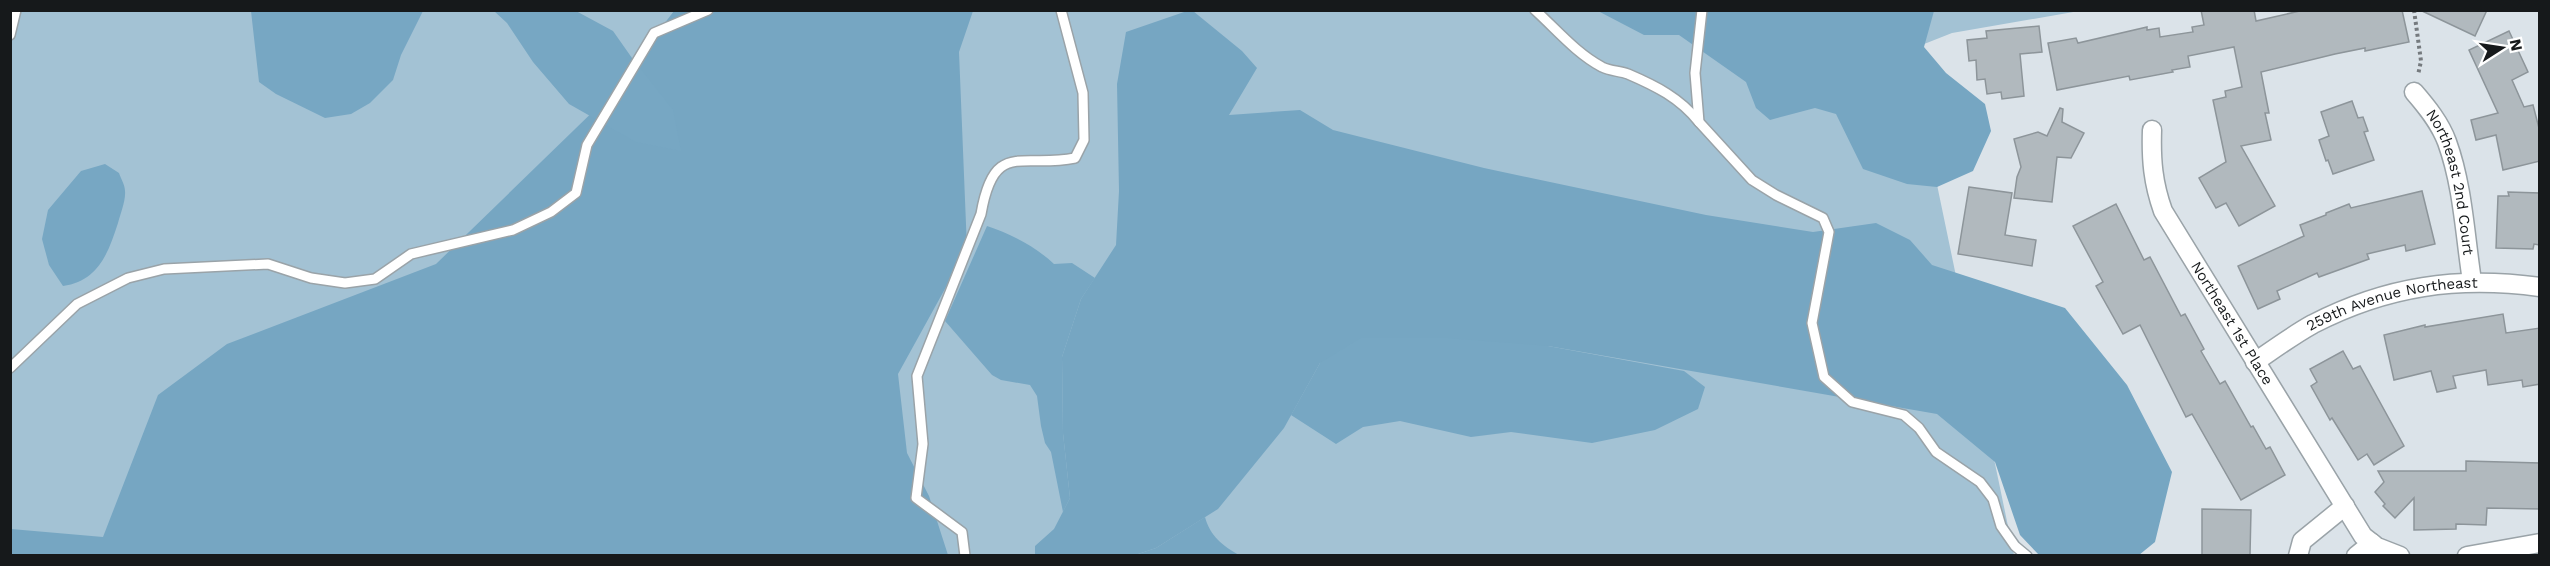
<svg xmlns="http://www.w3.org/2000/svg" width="2550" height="566" font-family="'Work Sans',sans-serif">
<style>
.green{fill:#a3c2d4}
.forest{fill:#76a6c2}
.water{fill:#77a7c3}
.building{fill:#b1b9be;stroke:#8d959a;stroke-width:1.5}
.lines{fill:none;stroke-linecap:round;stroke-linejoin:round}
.lane-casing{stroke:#9aa3a8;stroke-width:12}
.street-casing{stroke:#9aa3a8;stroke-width:21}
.path{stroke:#757a7e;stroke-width:4;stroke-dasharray:3 3;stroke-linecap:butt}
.lane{stroke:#fff;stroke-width:9}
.street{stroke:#fff;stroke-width:18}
.labels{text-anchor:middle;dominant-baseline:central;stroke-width:4.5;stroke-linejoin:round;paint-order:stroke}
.street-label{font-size:15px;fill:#16191b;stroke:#fff}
</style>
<rect width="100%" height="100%" fill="#dbe3e9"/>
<!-- green -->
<polygon class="green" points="10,11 2079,11 1952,33 1909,50 2014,555 11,555"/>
<!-- forest -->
<g class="forest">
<polygon points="674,11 973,11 959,52 967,249 898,374 907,453 929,496 948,555 11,556 11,529 103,537 158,395 227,344 436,264 607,98"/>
<polygon points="1187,11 1193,11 1242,51 1257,68 1229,115 1300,110 1333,130 1484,168 1706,215 1813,232 1876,223 1910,240 1932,265 2065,308 2127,385 2172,472 2155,542 2139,555 2039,555 2020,535 1995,462 1937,414 1548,346 1320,363 1284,428 1218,509 1156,548 1135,555 1035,556 1035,546 1054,529 1070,498 1063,433 1062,357 1081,299 1116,245 1119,191 1117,84 1126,32"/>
<polygon points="1598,11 1934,11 1924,47 1946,73 1985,104 1991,131 1973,171 1937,187 1907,184 1863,169 1836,114 1815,108 1770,120 1756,108 1746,82 1679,35 1644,35"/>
</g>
<!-- water -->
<g class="water">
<polygon points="251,11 251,10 423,11 401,55 393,80 370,103 351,114 325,118 276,94 259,82"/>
<polygon points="494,11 576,11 613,31 632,58 673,110 681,151 636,142 569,104 533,62 507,23"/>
<path d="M 105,164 L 119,173 C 121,179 125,185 125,191 C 126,200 120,215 118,223 C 108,254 98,281 63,286 L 49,265 L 42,239 L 48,210 L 81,171 Z"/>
<path d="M 987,226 C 1011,234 1036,247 1054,264 L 1072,263 L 1095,278 L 1081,299 L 1062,357 L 1063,433 L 1070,498 L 1063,512 L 1051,452 L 1045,443 L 1041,426 L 1037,396 L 1030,385 L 1001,380 L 992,375 L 945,321 Z"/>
<polygon points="1361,338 1446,338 1548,346 1684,371 1705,387 1698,409 1655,430 1592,443 1511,432 1471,437 1400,421 1363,427 1336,444 1291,415 1320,363"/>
<path d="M 1205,517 C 1210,536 1223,546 1239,555 L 1135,555 L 1156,548 Z"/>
</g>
<!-- building -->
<g class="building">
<polygon points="2201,10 2254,10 2256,21 2304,10 2402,10 2409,42 2365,51 2365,48 2335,54 2261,72 2269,113 2265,113 2271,140 2241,146 2275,206 2239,226 2226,203 2216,208 2199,178 2226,162 2213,100 2226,97 2225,91 2242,87 2234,47 2188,56 2190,67 2172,70 2173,72 2130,80 2129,76 2057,90 2048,43 2076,38 2078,43 2147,27 2147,30 2159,28 2160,37 2193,32 2192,27 2204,25"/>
<polygon points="2420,10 2487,10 2475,36"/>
<polygon points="2039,26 2042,52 2020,54 2024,96 2002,99 2001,92 1987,94 1985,79 1977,80 1976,60 1969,61 1967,40 1987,38 1986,31"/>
<polygon points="2509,31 2528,72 2512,80 2524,107 2533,105 2540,132 2540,161 2503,170 2496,135 2476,140 2471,120 2498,113 2469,50"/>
<polygon points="2352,101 2358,118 2363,117 2368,131 2364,132 2374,160 2333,174 2328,160 2326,161 2319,140 2329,136 2321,112"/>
<polygon points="2060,108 2063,109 2062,122 2084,133 2071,158 2057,157 2052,202 2014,198 2017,177 2021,167 2014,139 2038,132 2047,136"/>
<polygon points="1969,187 2012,193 2005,235 2036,240 2032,266 1958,254"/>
<polygon points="2422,191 2435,244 2406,251 2405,245 2367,254 2369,259 2319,277 2317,273 2277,291 2280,299 2258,309 2238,266 2304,236 2300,225 2326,215 2326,213 2349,204 2351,208"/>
<polygon points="2508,192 2540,193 2540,245 2534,244 2533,249 2496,248 2498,196 2509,196"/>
<polygon points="2116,204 2144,260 2150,257 2181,316 2185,314 2204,349 2201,351 2220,384 2225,381 2251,427 2253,426 2266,449 2270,447 2285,475 2241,500 2192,414 2186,417 2140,325 2123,334 2096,286 2103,282 2073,226"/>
<polygon points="2503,314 2506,333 2540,328 2540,384 2523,387 2522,380 2488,385 2486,370 2453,376 2456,388 2437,392 2431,371 2394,380 2384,335 2425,325 2425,327"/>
<polygon points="2343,351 2353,369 2360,366 2404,446 2374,465 2367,454 2358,460 2332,418 2330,420 2311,386 2317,382 2310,369"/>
<polygon points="2466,461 2540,463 2540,509 2487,508 2486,525 2456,524 2456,529 2414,530 2414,498 2395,518 2383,506 2385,504 2375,492 2384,482 2378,471 2466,471"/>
<polygon points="2202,509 2251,510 2250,555 2202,555"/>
</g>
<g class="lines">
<defs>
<g id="lane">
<path d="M 1535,10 C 1557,30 1576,53 1602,67 C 1610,71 1620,71 1628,74 C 1656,86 1680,98 1699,122"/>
<polyline points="1702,10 1695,73 1699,122 1752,180 1776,195 1823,218 1829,232 1812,323 1824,377 1852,402 1904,415 1919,428 1936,452 1980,482 1993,499 2001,526 2015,546 2027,556"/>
<polyline points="10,35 16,10"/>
<polyline points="10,368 77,304 128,278 164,269 268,264 311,278 345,283 375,279 411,254 513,230 551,212 576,193 587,145 654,33 708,10"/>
<path d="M 965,556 L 962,532 L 916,498 L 923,444 L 917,376 L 981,214 C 994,139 1021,169 1075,158 L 1084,140 L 1083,93 L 1061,10"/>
</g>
<g id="street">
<path id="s1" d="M 2414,92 C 2427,107 2440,123 2447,142 C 2463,186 2465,236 2472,281"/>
<path id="s2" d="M 2152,130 C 2151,160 2153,183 2163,211 L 2363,536 L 2377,547 L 2400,556"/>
<path id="s3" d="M 2255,362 C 2274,349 2293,335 2313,324 C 2387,286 2457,276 2540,287"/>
<polyline points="2298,556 2302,541 2345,506"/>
<polyline points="2356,556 2372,543"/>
<polyline points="2467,556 2540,543"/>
</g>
</defs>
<!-- lane casing -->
<use href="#lane" class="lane-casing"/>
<!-- street casing -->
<use href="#street" class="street-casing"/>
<!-- path -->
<polyline class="path" points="2414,10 2421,61 2418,75"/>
<!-- lane -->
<use href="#lane" class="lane"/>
<!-- street -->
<use href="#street" class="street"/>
</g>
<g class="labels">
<!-- street labels -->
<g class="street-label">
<text stroke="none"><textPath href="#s1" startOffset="100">Northeast 2nd Court</textPath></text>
<text stroke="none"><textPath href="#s3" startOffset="152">259th Avenue Northeast</textPath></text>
<text stroke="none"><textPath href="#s2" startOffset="214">Northeast 1st Place</textPath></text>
</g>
</g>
<!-- border -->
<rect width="2550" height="566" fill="none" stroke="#16191b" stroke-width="24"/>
<!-- north arrow -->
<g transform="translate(2502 48) rotate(78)" stroke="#ffffff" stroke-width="4.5" paint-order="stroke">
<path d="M0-4.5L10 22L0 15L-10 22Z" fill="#16191b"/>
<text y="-9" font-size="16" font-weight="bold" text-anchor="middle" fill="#16191b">N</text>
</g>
</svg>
